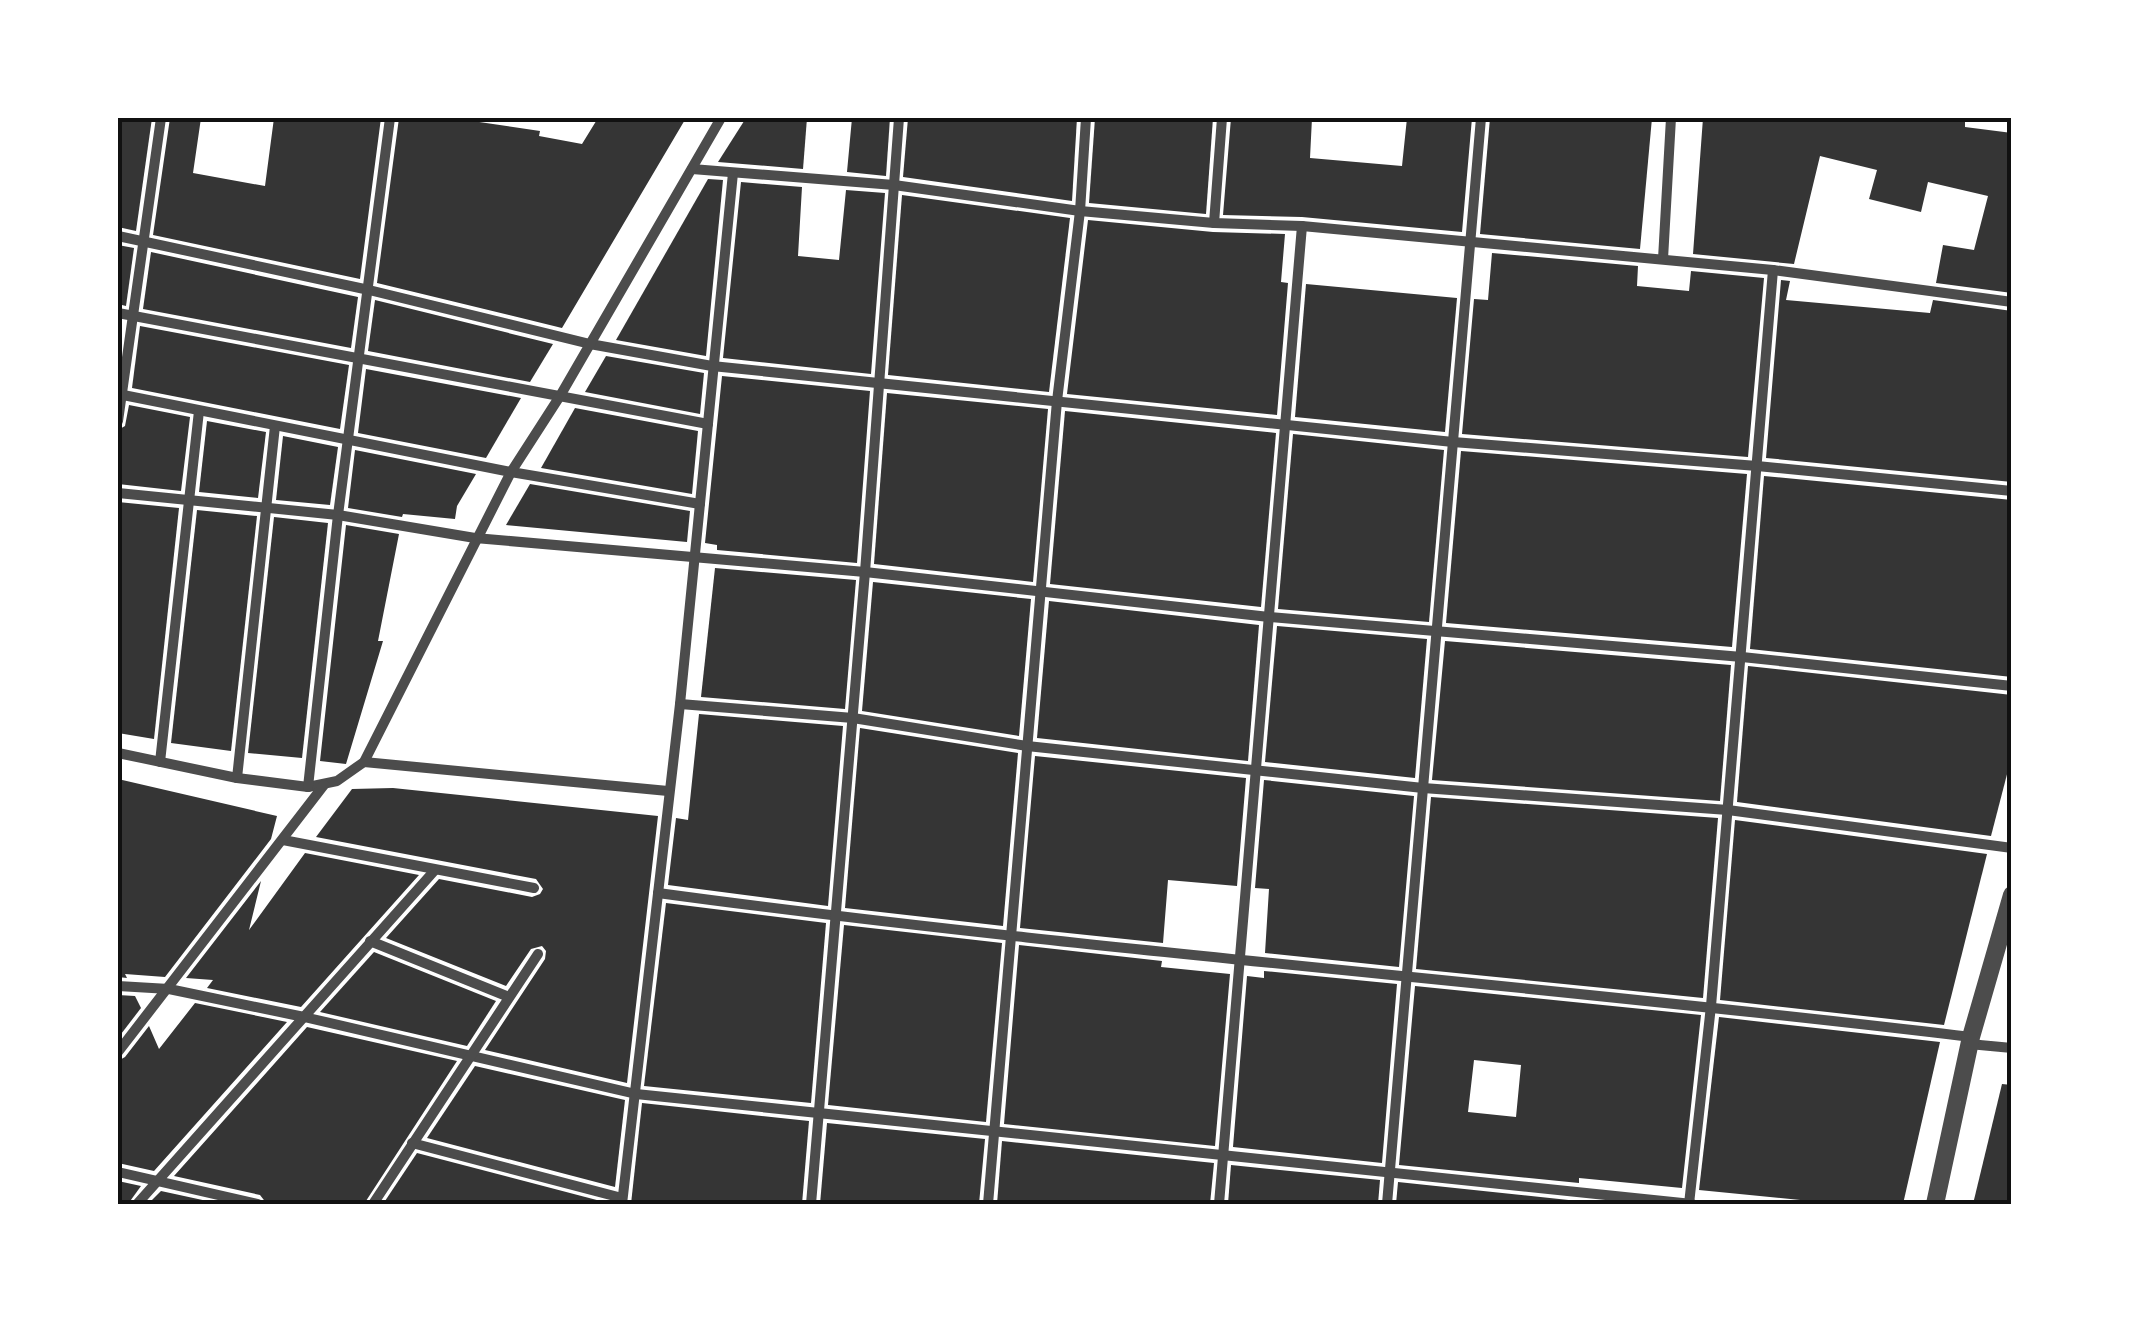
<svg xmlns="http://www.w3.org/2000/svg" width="2129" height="1322" font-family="'Sofia Sans Condensed',sans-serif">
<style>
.building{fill:#353535;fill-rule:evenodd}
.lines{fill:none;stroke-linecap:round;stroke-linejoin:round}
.minor{stroke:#4c4c4c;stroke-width:10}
.tertiary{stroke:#4c4c4c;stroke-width:18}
.neatline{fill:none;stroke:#111;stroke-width:4}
</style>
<rect width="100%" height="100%" fill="#fff"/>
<!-- building -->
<g class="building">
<polygon points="118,118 152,118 136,231 118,227"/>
<polygon points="170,118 201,118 193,173 265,186 274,118 381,118 360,279 153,235"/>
<polygon points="399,118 452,118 540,131 539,136 582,144 598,118 686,118 562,328 377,283"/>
<polygon points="746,118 807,118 803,169 718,162"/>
<polygon points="852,118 890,118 886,176 847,172"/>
<polygon points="908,118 1077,118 1072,201 903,177"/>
<polygon points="1095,118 1213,118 1206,214 1089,203"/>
<polygon points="1231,118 1312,118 1310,158 1402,166 1407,118 1472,118 1462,232 1302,217 1223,215"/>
<polygon points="1490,118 1652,118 1640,249 1480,234"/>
<polygon points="1703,118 1965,118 1965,127 2012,133 2012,293 1936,283 1943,245 1974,250 1988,196 1928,182 1921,212 1869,199 1877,170 1820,156 1794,264 1693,254"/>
<polygon points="708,179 723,180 706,356 616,340"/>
<polygon points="741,182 802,187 798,256 839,260 846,190 885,193 871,374 723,358"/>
<polygon points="902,195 1070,218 1049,392 888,375"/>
<polygon points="1088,220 1213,232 1285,234 1281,282 1288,283 1277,415 1067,394"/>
<polygon points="118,245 134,248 126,306 118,304"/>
<polygon points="151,252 358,297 351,348 143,309"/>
<polygon points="1492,253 1638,266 1637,286 1689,291 1691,271 1764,278 1748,457 1462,434 1474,299 1488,300"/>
<polygon points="1781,280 1790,281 1786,300 1930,313 1933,300 2012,311 2012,482 1766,458"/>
<polygon points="1306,284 1457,298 1445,432 1295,417"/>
<polygon points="375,300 553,344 530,382 368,351"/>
<polygon points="140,326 349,365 340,429 132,388"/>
<polygon points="606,356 704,373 700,414 585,392"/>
<polygon points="366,369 521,398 486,458 358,433"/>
<polygon points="722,376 870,391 857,563 717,550 717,545 705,543"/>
<polygon points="887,393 1048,409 1033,582 874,564"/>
<polygon points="129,405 190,417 181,491 118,484 118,430 125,426"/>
<polygon points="575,408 698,431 692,494 541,468"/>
<polygon points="1065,411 1276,433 1261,607 1050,584"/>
<polygon points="207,421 266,432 258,498 199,492"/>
<polygon points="1293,434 1444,450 1429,622 1278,609"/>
<polygon points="283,436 338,447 330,505 276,500"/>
<polygon points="355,450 476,474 457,506 455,519 403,514 402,517 348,508"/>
<polygon points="1461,451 1747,474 1732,647 1446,623"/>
<polygon points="1764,476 2012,500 2012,677 1750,649"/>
<polygon points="530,484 690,511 687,542 506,525"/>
<polygon points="118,502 179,508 154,739 118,733"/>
<polygon points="197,510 257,516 231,751 171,743"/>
<polygon points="274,517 328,523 302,758 248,753"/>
<polygon points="346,525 399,534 378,641 383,641 346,764 320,761"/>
<polygon points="715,568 856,580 845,709 701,697"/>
<polygon points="873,582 1031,599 1019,736 862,711"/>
<polygon points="1049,601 1259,625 1248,761 1037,738"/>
<polygon points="1277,626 1427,639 1415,778 1265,762"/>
<polygon points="1445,641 1731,665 1720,801 1432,780"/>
<polygon points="1748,666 2012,695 2012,755 1991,836 1737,802"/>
<polygon points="699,714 843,726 828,906 668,885 676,818 688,820"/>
<polygon points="860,728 1018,753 1003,926 845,908"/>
<polygon points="1035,756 1246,778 1237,886 1168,880 1163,943 1020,928"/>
<polygon points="118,779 277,816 271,839 165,977 125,974 127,978 118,977"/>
<polygon points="1264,780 1414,796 1399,967 1265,953 1269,889 1255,888"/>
<polygon points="393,788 658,816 627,1083 485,1050 545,959 546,951 542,946 531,949 506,986 386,938 439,879 532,897 540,894 543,889 536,879 316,837 352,789"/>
<polygon points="1431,797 1718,818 1703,998 1416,969"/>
<polygon points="1735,820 1987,854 1944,1025 1720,1000"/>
<polygon points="305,853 419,875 301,1007 207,988 213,980 186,978 261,881 249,930"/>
<polygon points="666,903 826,923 811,1103 644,1086"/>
<polygon points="844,925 1002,943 986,1122 828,1105"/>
<polygon points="1019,945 1162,961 1161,967 1230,974 1215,1146 1004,1124"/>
<polygon points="374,952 496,1001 467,1046 320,1012"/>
<polygon points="1264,971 1397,984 1382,1163 1233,1147 1247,976 1264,978"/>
<path d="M 1415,986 L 1701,1015 L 1682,1188 L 1579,1178 L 1579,1183 L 1399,1165 ZM 1474,1060 L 1521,1065 L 1516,1117 L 1468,1112 Z"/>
<polygon points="118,995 135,996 141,1008 118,1038"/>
<polygon points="195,1003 287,1022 154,1171 118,1163 118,1061 125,1057 149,1026 159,1049"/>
<polygon points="1719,1017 1940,1042 1903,1204 1840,1204 1699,1190"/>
<polygon points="307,1027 457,1061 364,1204 267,1204 260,1195 174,1176"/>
<polygon points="475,1066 625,1100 615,1187 427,1138"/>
<polygon points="2002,1084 2012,1085 2012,1204 1973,1204"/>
<polygon points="642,1103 809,1121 802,1204 631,1204"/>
<polygon points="827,1123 985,1139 979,1204 820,1204"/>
<polygon points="1002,1141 1214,1163 1210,1204 997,1204"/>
<polygon points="417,1153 612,1204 383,1204"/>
<polygon points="1231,1165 1380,1180 1378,1204 1228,1204"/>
<polygon points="118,1181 141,1186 128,1204 118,1204"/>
<polygon points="1398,1182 1578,1201 1578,1204 1396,1204"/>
<polygon points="161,1191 221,1204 148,1204"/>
</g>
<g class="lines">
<!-- minor -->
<g class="minor">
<polyline points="692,169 894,185 1080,211 1214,223 1302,226 1773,270 2012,302"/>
<polyline points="1214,223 1222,118"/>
<polyline points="118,236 369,290 590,344 712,366 1453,442 1757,466 2012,491"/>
<polyline points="1663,259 1671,118"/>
<polyline points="118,313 708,424"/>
<polyline points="118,394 511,472 700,504"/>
<polyline points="118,421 161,118"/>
<polyline points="118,493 338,515 475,538 865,572 1269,617 1742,657 2012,686"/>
<polyline points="680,704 853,718 1027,746 1423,788 1728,810 2012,848"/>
<polyline points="118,753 237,778 308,787 337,781 364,762 511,472 560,396 721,118"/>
<polyline points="160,762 199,411"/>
<polyline points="364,762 668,791"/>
<polyline points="237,778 275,426"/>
<polyline points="308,787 338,515 390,118"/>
<polyline points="283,840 534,888"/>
<path d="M 658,893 C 1094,952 1534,984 1971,1037"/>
<polyline points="370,941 509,997"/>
<polyline points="118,986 169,989 304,1017 636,1094 1692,1204"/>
<polyline points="1969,1044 2012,1048"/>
<polyline points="118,1052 324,785"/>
<polyline points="412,1143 622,1198"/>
<polyline points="118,1172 258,1204"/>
<polyline points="137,1204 435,870"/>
<polyline points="373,1204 538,954"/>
<polyline points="622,1204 680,704 733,173"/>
<polyline points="811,1204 865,572 899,118"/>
<polyline points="988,1204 1057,401 1080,211 1086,118"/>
<polyline points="1219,1204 1302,226"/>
<polyline points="1387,1204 1481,118"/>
<polyline points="1689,1204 1711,1006 1773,270"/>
</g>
<!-- tertiary -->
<polyline class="tertiary" points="1935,1204 1971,1037 2012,895"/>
</g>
<!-- border -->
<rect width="2129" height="1322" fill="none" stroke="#ffffff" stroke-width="240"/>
<rect x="120" y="120" width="1889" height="1082" class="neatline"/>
</svg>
